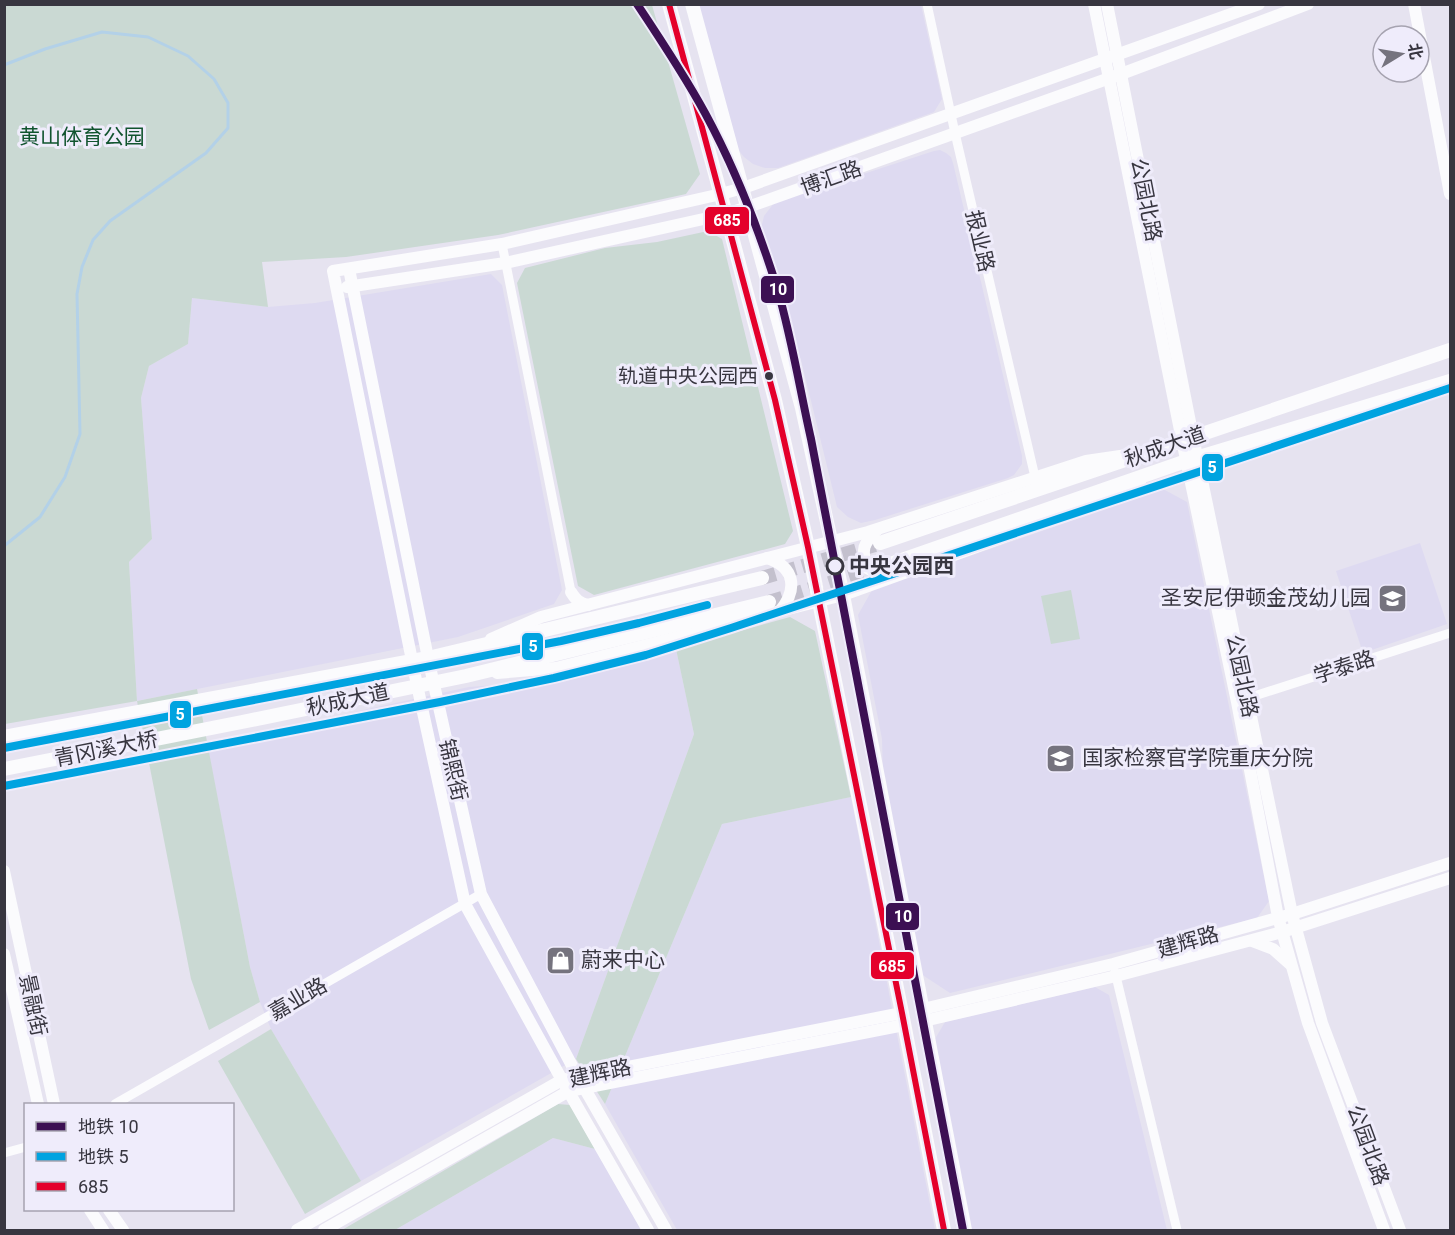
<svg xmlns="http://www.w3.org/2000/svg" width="1455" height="1235" font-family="Roboto,'Noto Sans SC',sans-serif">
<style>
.built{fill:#dedaf1}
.green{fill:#cad9d3}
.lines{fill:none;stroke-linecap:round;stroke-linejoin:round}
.stream{stroke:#b3d1e8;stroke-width:3}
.primary-tunnel{stroke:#c3c0cd;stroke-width:14;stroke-dasharray:14 7;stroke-linecap:butt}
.street{stroke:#fbfbfd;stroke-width:9}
.secondary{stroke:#fbfbfd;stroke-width:12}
.primary{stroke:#fbfbfd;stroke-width:14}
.bus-1-casing{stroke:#efecfb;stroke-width:10}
.bus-1{stroke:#e4002b;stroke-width:6}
.metro-1-casing{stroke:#efecfb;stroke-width:12}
.metro-2-casing{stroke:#efecfb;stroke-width:12}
.metro-1{stroke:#3c1053;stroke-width:8}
.metro-2{stroke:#00a3e0;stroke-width:8}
.bus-dot{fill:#383640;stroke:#efecfb;stroke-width:2}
.stop-dot{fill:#efecfb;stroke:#383640;stroke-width:3}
.labels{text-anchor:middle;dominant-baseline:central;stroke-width:6;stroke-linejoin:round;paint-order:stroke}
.bus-label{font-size:20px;fill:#383640;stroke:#efecfb;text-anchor:end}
.park-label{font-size:21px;fill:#11542f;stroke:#efecfb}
.street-label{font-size:21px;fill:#383640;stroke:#efecfb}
.stop-label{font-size:21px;font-weight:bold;fill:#383640;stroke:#efecfb;text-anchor:start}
.poi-label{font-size:21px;fill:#383640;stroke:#efecfb;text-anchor:start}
.line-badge{stroke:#efecfb;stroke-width:2}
.badge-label{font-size:16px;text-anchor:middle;font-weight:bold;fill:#fff}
</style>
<rect width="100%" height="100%" fill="#e6e3f0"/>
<!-- built -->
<g class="built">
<polygon points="698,5 921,5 942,99 934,112 778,168 765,168 753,164 744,157 736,147"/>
<polygon points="940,150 946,153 951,157 953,163 1022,456 1022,464 1014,475 1008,478 875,520 861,523 848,517 837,507 801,360 780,307 760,232 764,216 774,203 934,151"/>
<polygon points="491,274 502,285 562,590 554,604 458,637 137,701 129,562 152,539 141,398 149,366 188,344 192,298 268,307 315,303"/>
<polygon points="1163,489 1187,502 1269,901 1257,918 950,993 921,974 883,778 882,739 858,615 872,590"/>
<polygon points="1420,543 1447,624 1363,653 1336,571"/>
<polygon points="676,649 694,734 576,1059 361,1181 271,1029 260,1002 250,967 207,744 469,687 558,680"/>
<polygon points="851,797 935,1230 677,1230 605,1104 722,824"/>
<polygon points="1095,987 1109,995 1167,1230 971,1230 935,1039 945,1022"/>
<polygon points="553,1138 595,1149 641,1230 395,1230"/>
</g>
<!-- green -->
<g class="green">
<polygon points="5,5 652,5 700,174 686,194 498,235 346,257 262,262 268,307 192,298 188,344 149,366 141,398 152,539 129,562 137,701 197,689 250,967 260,1002 209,1030 191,979 137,701 5,724"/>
<polygon points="708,231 722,239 793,531 785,544 594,595 578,586 517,283 525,268 605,248 657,242"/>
<polygon points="1071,590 1080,639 1051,644 1041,596"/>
<polygon points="790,617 815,631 851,797 722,824 605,1104 576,1059 694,734 676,649"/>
<polygon points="271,1029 361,1181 305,1214 218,1061"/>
<polygon points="558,1104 570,1105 595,1149 553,1138 395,1230 342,1230"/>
</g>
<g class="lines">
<!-- stream -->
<polyline class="stream" points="4,65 45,49 102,32 148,37 188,56 214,79 228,103 228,128 206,153 110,221 93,240 82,267 77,294 80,434 65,477 40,517 4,546"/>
<!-- primary-tunnel -->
<g class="primary-tunnel">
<polyline points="762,578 875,545"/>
<polyline points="769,602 887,565"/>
</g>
<!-- street -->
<g class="street">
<polyline points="927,4 955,133 1035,477"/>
<polyline points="502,244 571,592"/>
<polyline points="1242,700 1450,633"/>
<polyline points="1115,972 1177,1230"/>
<polyline points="115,1104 481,894"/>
<polyline points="4,1153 26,1147"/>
</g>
<!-- secondary -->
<g class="secondary">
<polyline points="1094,4 1182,440 1237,702 1278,917 1308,1023 1384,1230"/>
<polyline points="1107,4 1193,437 1292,914 1322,1023 1400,1230"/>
<polyline points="1414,4 1450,194"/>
<polyline points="349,269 428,658 481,894 578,1077 666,1230"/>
<polyline points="347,287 505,263 726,214 748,207 1121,74 1308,4"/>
<path d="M 877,530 C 863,544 861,549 867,568 L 878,574 L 891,577"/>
<path d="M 767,558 C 795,567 798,589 780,611"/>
<path d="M 571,592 C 576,600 579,603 588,605"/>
<polyline points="491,639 541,617 868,532 1086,461 1127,455"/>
<polyline points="497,673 556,668 843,595 1098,503 1140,482"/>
<polyline points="4,871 54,1104"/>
<polyline points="1252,941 1273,949 1290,964"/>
<polyline points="4,954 38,1104"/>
<polyline points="923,1009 1113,964 1292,914 1450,863"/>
<polyline points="924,1021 1116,976 1282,932 1450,878"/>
<polyline points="90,1210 103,1230"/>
<polyline points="109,1210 123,1230"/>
<polyline points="297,1230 562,1080 902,1013"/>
<polyline points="324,1230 569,1091 904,1025"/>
<polyline points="648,1230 562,1080 465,904 417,685 333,271 502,244 721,194 743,188 1259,4"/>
</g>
<!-- primary -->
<g class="primary">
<polyline points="669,4 726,214 775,400 808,547 902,1013 944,1230"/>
<polyline points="692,4 802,408 843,595 965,1230"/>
<polyline points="880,543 1450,350"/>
<polyline points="887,565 1186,461 1450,381"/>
<polyline points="4,737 428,658 762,578"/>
<polyline points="4,769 242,722 466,676 769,602"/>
</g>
<defs>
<polyline id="bus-1" points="669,4 775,400 808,547 902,1013 944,1230"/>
</defs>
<!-- bus-1 casing -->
<use href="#bus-1" class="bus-1-casing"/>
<!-- bus-1 -->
<use href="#bus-1" class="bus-1"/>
<defs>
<path id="metro-1" d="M 637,4 C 661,40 685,76 705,113 C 736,170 759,230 778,291 C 792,340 800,390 811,439 L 963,1230"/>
<g id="metro-2">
<polyline points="4,748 561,641 639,623 707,605"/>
<polyline points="4,786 440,702 554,678 646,655 731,628 1450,388"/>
</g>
</defs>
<!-- metro-1 casing -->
<use href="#metro-1" class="metro-1-casing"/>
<!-- metro-2 casing -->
<use href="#metro-2" class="metro-2-casing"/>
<!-- metro-1 -->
<use href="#metro-1" class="metro-1"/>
<!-- metro-2 -->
<use href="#metro-2" class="metro-2"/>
</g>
<!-- icons -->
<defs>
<symbol id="school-square" viewBox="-11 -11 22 22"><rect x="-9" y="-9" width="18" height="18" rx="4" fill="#75737e" stroke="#efecfb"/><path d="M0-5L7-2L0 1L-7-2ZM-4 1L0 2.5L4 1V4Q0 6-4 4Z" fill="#fff"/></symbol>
<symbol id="university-square" viewBox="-11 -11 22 22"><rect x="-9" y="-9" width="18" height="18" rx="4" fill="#75737e" stroke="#efecfb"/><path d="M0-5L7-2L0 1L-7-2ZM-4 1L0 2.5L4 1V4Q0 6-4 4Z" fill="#fff"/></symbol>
<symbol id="shop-square" viewBox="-11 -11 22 22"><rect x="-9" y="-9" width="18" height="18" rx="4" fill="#75737e" stroke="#efecfb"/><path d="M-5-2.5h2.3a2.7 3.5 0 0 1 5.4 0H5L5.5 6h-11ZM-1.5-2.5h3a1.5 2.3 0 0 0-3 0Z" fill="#fff"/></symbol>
</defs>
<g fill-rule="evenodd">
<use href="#school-square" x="1376" y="582" width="33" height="33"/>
<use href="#university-square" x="1044" y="742" width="33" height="33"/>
<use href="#shop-square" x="544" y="944" width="33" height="33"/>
</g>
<!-- markers -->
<circle class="bus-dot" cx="769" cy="376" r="5"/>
<circle class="stop-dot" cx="835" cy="566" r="8"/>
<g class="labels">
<!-- bus labels -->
<g class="bus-label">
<text x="758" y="376">轨道中央公园西</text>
</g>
<!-- park labels -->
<g class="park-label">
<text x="82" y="137">黄山体育公园</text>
</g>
<!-- street labels -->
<g class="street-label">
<text transform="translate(831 178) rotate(-20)">博汇路</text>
<text transform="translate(1146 200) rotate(79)">公园北路</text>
<text transform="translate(980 241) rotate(77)">报业路</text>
<text transform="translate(1165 447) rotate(-19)">秋成大道</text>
<text transform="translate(1344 667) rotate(-18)">学泰路</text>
<text transform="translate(1242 676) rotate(78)">公园北路</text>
<text transform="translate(348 700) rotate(-12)">秋成大道</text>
<text transform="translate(106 749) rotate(-11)">青冈溪大桥</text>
<text transform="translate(453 770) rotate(77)">锦熙街</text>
<text transform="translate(1188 942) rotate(-16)">建辉路</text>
<text transform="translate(298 999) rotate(-30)">嘉业路</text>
<text transform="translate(33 1005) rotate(78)">景融街</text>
<text transform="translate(600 1073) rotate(-12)">建辉路</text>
<text transform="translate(1368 1145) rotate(70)">公园北路</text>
</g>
<!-- stop labels -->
<g class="stop-label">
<text x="849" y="566">中央公园西</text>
</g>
<!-- poi labels -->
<g class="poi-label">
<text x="1371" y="598" text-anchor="end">圣安尼伊顿金茂幼儿园</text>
<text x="1082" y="758">国家检察官学院重庆分院</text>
<text x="581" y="960">蔚来中心</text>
</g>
</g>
<g class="line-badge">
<rect x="704" y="206" width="46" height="29" rx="6" fill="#e4002b"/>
<rect x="760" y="275" width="35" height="29" rx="6" fill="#3c1053"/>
<rect x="1201" y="453" width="23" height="29" rx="6" fill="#00a3e0"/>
<rect x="521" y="632" width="23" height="29" rx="6" fill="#00a3e0"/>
<rect x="169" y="700" width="23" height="29" rx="6" fill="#00a3e0"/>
<rect x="885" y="902" width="35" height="29" rx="6" fill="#3c1053"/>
<rect x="870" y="951" width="45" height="29" rx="6" fill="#e4002b"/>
</g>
<g class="badge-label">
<text x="727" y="226">685</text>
<text x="778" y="295">10</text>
<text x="1212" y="473">5</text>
<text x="533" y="652">5</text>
<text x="180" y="720">5</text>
<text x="903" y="922">10</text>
<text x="892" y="972">685</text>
</g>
<!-- border -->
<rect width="1455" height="1235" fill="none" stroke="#383640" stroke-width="12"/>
<!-- legend -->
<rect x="24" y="1103" width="210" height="108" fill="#efecfb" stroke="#a6a3b0" stroke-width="1.5"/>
<rect x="36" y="1122" width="30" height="9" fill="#3c1053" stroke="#a6a3b0" stroke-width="1.5"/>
<text x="78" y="1133" font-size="18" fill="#383640">地铁 10</text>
<rect x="36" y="1152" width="30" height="9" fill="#00a3e0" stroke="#a6a3b0" stroke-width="1.5"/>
<text x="78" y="1163" font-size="18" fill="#383640">地铁 5</text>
<rect x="36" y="1182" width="30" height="9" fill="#e4002b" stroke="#a6a3b0" stroke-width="1.5"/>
<text x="78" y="1193" font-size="18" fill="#383640">685</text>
<!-- north arrow -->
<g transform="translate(1401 54) rotate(79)"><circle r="28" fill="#efecfb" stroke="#a6a3b0" stroke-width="1.5"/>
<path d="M0-4.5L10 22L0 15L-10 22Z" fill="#75737e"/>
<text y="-9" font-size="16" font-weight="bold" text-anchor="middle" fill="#383640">北</text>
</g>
</svg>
